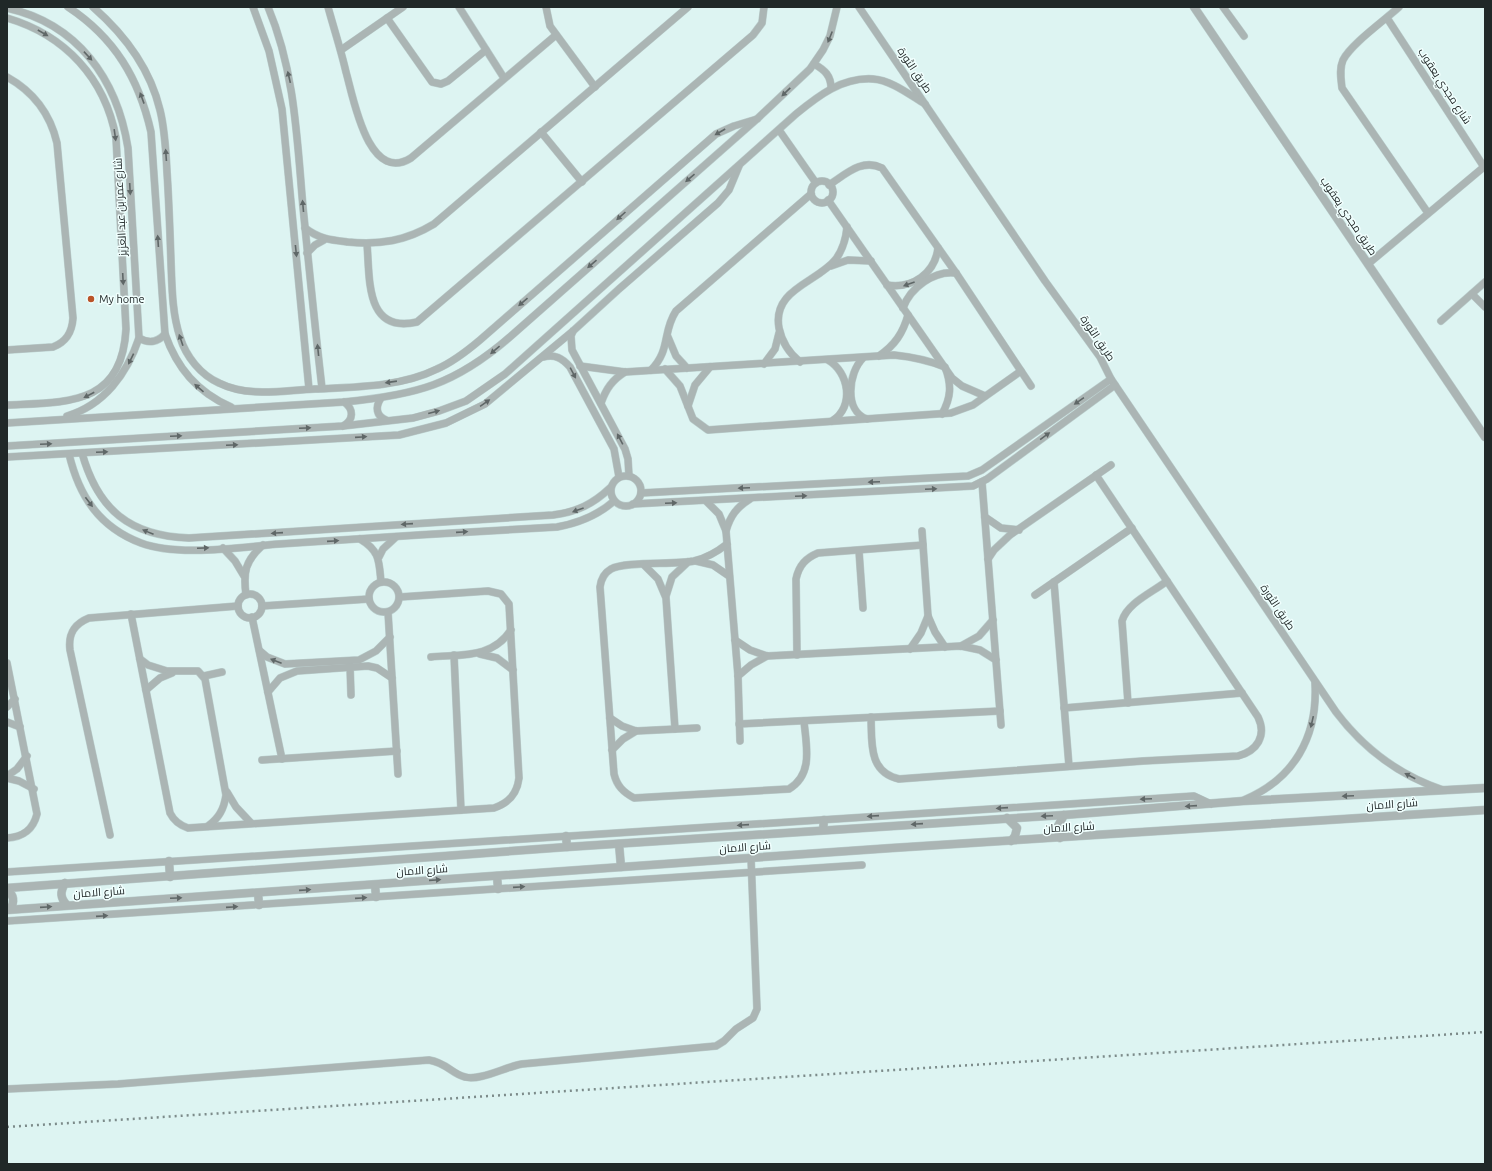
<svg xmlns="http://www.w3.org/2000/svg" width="1492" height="1171" font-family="Ubuntu,Cairo,sans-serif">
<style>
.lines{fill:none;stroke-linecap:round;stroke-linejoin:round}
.minor-casing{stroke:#bbcfce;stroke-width:8}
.tertiary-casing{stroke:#bbcfce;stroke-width:9}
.minor{stroke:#abb5b4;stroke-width:7}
.tertiary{stroke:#abb5b4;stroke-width:8}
.rail{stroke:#7c8b8a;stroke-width:2.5;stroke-dasharray:2 4;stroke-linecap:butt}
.oneway{fill:#5f6767}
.poi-dot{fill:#ba5328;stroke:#f1fffe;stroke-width:1.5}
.labels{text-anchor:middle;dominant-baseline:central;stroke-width:3;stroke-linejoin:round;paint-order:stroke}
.street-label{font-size:11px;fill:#202828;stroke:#f1fffe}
.poi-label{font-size:11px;fill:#202828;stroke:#f1fffe;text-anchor:start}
</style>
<rect width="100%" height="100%" fill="#ddf4f2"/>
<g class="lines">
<defs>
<g id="minor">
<path d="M 68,7 C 115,38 139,79 151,132 L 165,334 C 177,368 197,392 231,407"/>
<path d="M 93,7 C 125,35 150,68 160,110 C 165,130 166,151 167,172 C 169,202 170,232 171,262 C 172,287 172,313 180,337 C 186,357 201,375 219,383 C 249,398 284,390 315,389 C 355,387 401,387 437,369 C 453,362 467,351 480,340 L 716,134 L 734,126 L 757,119"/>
<polyline points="253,7 269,51 282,109 309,389"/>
<path d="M 268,7 C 295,71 297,139 303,207 C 309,267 315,328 322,388"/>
<path d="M 328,7 C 334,29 341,50 346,72 C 353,96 368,185 411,158 L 556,35"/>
<polyline points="459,7 504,78"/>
<polyline points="546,7 550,26 595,87"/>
<path d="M 859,7 L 1045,281 L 1100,357 L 1111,379 L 1336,712 C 1364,749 1398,775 1443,790"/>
<polyline points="1223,7 1244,36"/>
<path d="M 1399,7 C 1385,20 1351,44 1343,60 C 1339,69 1341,79 1342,88 L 1428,213"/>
<path d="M 7,8 C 78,24 117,79 128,148 L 139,338 C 127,374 104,405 67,416"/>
<path d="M 7,18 C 65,35 105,78 116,138 L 126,329 C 122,406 67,402 7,405"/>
<polyline points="387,18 432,82 441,84 448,81 486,50"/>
<polyline points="1387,18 1484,167"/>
<polyline points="341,50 403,7"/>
<path d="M 814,64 C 825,70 831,76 831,88"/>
<path d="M 7,77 C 34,92 50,113 57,143 L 73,318 C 72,333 66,342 53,347 L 7,350"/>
<polyline points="779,130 816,183"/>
<polyline points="541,132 582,182"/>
<circle cx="822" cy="192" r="11"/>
<path d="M 829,185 C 846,174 862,158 882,168 L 956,273 L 1031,386"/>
<polyline points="828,200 952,378 962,386 985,396"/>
<path d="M 305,228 C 319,239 331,240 348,242 C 380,245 406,241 434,224 L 688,7"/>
<path d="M 367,244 C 370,279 365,334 417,322 L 753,35 L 762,23 L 764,7"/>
<polyline points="307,253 315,245 324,240"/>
<polyline points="1368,264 1485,166"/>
<polyline points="831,266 848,260 871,261"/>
<path d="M 887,285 C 913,289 935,273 938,248"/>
<polyline points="1472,294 1485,307"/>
<path d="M 903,308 C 910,288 934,270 956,273"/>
<polyline points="1441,321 1485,282"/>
<polyline points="573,331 571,336 572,350 625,449 628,459 629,476"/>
<polyline points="668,337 676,356 687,368"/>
<path d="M 139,338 C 149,344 158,342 165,334"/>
<path d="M 879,356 C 895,345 903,333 908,315"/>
<path d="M 543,357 C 555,354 562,358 570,367 L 614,449 L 619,477"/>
<path d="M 863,358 C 848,373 844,411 867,419"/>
<path d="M 828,360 C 849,372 855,407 832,421"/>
<path d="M 800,362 C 789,353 782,343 779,328 C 772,289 817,283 836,259 C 843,249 846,239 847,227"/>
<polyline points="764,364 775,349 779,333"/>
<path d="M 580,366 L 625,372 L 894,355 C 913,357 928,360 945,367 C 952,385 951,398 942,414"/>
<polyline points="665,369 680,386 693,419 708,430 951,413 973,405 1021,371"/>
<path d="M 651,370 C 671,350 662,332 676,311 L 811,194"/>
<path d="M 381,398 C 375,407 376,416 386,420"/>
<path d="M 601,403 C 606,389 612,380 625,372"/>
<polyline points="688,406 695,385 710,367"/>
<path d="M 7,423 L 344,402 C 416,395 455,385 511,336 L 757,119 L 810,69 L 823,50 L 830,36 L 837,7"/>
<path d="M 343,426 C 354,420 354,409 344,402"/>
<path d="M 7,446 L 343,426 L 413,418 L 439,411 L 466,401 L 505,374 L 796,114 C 818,96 842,77 873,79 C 891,80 910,95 925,104"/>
<path d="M 82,453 C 98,510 130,536 189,538 L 553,515 C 577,512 593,504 610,488"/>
<path d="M 69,454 C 79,496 99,527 141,543 C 178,557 240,547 279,544 C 372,538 464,532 557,527 C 579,523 597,516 614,501"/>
<polyline points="7,457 399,435 446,423 485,404 573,331 619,289 718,203 729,190 739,166"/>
<circle cx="626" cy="491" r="15"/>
<polyline points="982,482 1001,725"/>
<polyline points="641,493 968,476 982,470 1111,379"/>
<polyline points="706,501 719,514 726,531 738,676 740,741"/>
<polyline points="633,504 973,486 987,479 1115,385"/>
<polyline points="985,517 1001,528 1019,530"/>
<path d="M 726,531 C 730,516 737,507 750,499"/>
<polyline points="922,531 928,616 935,632 945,647"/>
<path d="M 360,539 C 380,551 379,561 381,582"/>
<path d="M 727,544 C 717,552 706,558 694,561 C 674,565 625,561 611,569 C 604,573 601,579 600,587 L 614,774 C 617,786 623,792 634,798 L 789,789 C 814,774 806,745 804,721"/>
<polyline points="223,548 235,561 244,576"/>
<polyline points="859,551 863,608"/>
<polyline points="379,557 383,549 396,537"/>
<polyline points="988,559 994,550 1010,535 1111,465"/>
<polyline points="696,561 713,565 729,576"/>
<polyline points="644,565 658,579 666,598 675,729"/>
<circle cx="384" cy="597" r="15"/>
<polyline points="1054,582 1069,766"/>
<circle cx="250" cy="606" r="12"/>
<path d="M 246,595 C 243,572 245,561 263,545"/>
<polyline points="1035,595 1132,528"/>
<polyline points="666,596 672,577 688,562"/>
<polyline points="262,606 369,599"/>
<polyline points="388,612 398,774"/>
<path d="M 131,614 L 170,813 C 174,821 179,825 188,828 L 494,808 C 509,803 517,794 519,778 L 509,604 L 501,594 L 488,591 L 400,597"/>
<polyline points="252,617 282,759"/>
<polyline points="735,640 750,650 767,656 961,646 980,650 996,660"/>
<polyline points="961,646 979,636 993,620"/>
<polyline points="910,649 921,633 928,616"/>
<polyline points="260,651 267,657 285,664 359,660 376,651 390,637"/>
<polyline points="480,654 497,658 513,670"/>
<polyline points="454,655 461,810"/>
<path d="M 797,655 L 796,579 C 799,565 806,558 818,553 L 923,545"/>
<path d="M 431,657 C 461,654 492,659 511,630"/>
<path d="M 140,659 L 148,665 L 167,671 L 198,671 L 205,679 L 226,795 C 224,809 219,818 208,826"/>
<path d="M 7,663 L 37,814 C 33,830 23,837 7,838"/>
<polyline points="350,666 351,695"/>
<polyline points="204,676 222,672"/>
<polyline points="738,676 751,665 767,656"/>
<polyline points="146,690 160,678 172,673"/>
<polyline points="268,692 280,678 297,671 368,666 377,668 392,678"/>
<path d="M 1128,703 L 1122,621 C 1127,603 1153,592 1167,581"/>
<polyline points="7,707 15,699"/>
<polyline points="1064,708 1242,693"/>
<path d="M 871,717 C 872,742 868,772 899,779 L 1143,761 L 1238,756 C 1257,751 1267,736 1258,717 L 1096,475"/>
<polyline points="610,718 622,726 636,731 697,728"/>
<polyline points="7,722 20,727"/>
<polyline points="739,724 1000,711"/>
<polyline points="612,750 623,739 636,731"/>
<polyline points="262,760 397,751"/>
<polyline points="7,776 17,769 27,756"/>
<polyline points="7,778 19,781 34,789"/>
<polyline points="227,792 236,807 251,823"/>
<path d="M 1244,800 C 1294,779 1318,737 1315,683"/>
<path d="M 110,835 L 70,650 C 68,634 74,624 89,618 L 238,606"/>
<polyline points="7,872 1194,796 1211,804"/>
<polyline points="7,921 862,865"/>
<path d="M 7,1089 L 118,1084 L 429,1060 C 447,1063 452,1074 465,1077 C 480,1081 505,1067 522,1064 L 716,1046 L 724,1041 L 736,1029 L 753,1018 L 757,1009 L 751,858"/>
</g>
<g id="tertiary">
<polyline points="1194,7 1485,437"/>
<polyline points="1007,818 1017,828 1015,836 1011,841"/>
<polyline points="823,830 824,820"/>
<polyline points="566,836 567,847"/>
<polyline points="1060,838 1057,828 1064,815"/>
<polyline points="619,844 621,867"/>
<polyline points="169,861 170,877"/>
<polyline points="497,876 498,889"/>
<path d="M 65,883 C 60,892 60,898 67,905"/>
<polyline points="375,885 376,897"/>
<polyline points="7,888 567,847 1064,815 1243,801 1485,788"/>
<path d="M 7,890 C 14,895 15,902 10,909"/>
<polyline points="258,893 259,905"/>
<polyline points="7,910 892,848 1485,810"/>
</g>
</defs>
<!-- minor casing -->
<use href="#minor" class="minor-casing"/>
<!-- tertiary casing -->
<use href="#tertiary" class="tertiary-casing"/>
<!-- minor -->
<use href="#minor" class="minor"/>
<!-- tertiary -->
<use href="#tertiary" class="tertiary"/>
<!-- rail -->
<polyline class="rail" points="7,1127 1485,1032"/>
</g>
<!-- one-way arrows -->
<defs><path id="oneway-solid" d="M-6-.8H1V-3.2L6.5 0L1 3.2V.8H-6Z"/></defs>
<g class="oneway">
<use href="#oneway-solid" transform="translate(43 33) rotate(30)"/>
<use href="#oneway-solid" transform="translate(830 37) rotate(112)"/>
<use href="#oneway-solid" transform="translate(88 56) rotate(47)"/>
<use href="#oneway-solid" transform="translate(289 77) rotate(-103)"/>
<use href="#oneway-solid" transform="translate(786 92) rotate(136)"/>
<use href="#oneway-solid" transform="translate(142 98) rotate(-110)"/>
<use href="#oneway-solid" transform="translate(720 132) rotate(150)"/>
<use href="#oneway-solid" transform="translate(115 135) rotate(82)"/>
<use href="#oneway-solid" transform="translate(166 155) rotate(-94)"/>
<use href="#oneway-solid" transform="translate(690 178) rotate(139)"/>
<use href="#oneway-solid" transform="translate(130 189) rotate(87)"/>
<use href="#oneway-solid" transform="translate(303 206) rotate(-95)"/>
<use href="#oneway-solid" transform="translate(621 216) rotate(138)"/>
<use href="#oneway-solid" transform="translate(158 241) rotate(-94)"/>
<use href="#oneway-solid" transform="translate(296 251) rotate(84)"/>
<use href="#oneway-solid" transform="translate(592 264) rotate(139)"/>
<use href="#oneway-solid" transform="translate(123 279) rotate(87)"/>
<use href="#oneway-solid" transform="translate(909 284) rotate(160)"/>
<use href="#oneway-solid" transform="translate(523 302) rotate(139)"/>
<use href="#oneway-solid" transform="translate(181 340) rotate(-109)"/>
<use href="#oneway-solid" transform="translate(318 350) rotate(-96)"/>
<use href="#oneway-solid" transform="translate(495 350) rotate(140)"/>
<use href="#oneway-solid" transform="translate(131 359) rotate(116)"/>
<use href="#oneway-solid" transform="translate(573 373) rotate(62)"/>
<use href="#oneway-solid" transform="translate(391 382) rotate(172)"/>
<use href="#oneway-solid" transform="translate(199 388) rotate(-139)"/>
<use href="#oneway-solid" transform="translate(89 395) rotate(152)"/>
<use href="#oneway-solid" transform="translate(1079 401) rotate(145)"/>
<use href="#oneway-solid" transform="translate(485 403) rotate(-35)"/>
<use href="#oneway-solid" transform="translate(434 412) rotate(-15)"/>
<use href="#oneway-solid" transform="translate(305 428) rotate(-3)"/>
<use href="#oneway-solid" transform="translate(176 436) rotate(-3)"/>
<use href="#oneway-solid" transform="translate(1045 436) rotate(-36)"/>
<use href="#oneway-solid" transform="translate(361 437) rotate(-4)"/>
<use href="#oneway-solid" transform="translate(620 439) rotate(-118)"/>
<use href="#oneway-solid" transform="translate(46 444) rotate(-3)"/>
<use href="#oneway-solid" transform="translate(232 445) rotate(-3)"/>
<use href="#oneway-solid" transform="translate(102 452) rotate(-3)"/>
<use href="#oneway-solid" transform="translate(874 482) rotate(177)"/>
<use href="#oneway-solid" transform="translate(744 488) rotate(177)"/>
<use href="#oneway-solid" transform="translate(931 489) rotate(-3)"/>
<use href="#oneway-solid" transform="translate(801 496) rotate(-3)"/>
<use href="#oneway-solid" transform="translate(89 502) rotate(53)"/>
<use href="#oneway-solid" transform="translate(671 503) rotate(-3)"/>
<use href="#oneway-solid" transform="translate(578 510) rotate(160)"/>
<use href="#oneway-solid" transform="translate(407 524) rotate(176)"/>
<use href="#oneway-solid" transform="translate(148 532) rotate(-158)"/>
<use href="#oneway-solid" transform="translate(462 532) rotate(-4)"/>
<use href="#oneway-solid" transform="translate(277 533) rotate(176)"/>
<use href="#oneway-solid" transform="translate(333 541) rotate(-4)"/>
<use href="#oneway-solid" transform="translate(203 548) rotate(-3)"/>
<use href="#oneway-solid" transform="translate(276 661) rotate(-159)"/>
<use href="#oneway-solid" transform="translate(1312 722) rotate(103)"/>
<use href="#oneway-solid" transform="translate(1410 776) rotate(-152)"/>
<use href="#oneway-solid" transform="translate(1348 796) rotate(178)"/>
<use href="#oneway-solid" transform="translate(1146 799) rotate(177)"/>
<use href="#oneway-solid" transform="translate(1191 806) rotate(176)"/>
<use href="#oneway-solid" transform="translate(1002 808) rotate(176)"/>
<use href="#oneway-solid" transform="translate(873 816) rotate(176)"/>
<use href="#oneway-solid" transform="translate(1047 816) rotate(177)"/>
<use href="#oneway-solid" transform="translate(917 824) rotate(176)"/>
<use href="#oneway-solid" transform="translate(743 825) rotate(176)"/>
<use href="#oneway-solid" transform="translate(435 880) rotate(-4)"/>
<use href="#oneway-solid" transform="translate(519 887) rotate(-4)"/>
<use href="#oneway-solid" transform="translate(305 890) rotate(-4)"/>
<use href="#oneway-solid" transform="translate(176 898) rotate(-3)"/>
<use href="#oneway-solid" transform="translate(361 898) rotate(-4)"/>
<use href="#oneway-solid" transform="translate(46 907) rotate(-4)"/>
<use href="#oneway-solid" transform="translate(232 907) rotate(-4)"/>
<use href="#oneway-solid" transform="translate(102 916) rotate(-4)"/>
</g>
<!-- markers -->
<circle class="poi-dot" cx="91" cy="299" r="4"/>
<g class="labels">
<!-- street labels -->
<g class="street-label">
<text transform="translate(915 70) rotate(56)">طريق الثورة</text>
<text transform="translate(1445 86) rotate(57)">شارع مجدي يعقوب</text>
<text transform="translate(120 207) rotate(-93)">شارع عمر بن عبد العزيز</text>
<text transform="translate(1349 216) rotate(56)">طريق مجدي يعقوب</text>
<text transform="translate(1098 338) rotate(56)">طريق الثورة</text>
<text transform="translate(1278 607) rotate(56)">طريق الثورة</text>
<text transform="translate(1392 804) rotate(-4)">شارع الامان</text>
<text transform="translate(1069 827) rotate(-3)">شارع الامان</text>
<text transform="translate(745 847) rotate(-4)">شارع الامان</text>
<text transform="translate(422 870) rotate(-4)">شارع الامان</text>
<text transform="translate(99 892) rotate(-4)">شارع الامان</text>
</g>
<!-- poi labels -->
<g class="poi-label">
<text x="99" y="299">My home</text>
</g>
</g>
<!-- border -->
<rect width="1492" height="1171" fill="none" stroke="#202828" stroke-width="16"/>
</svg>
